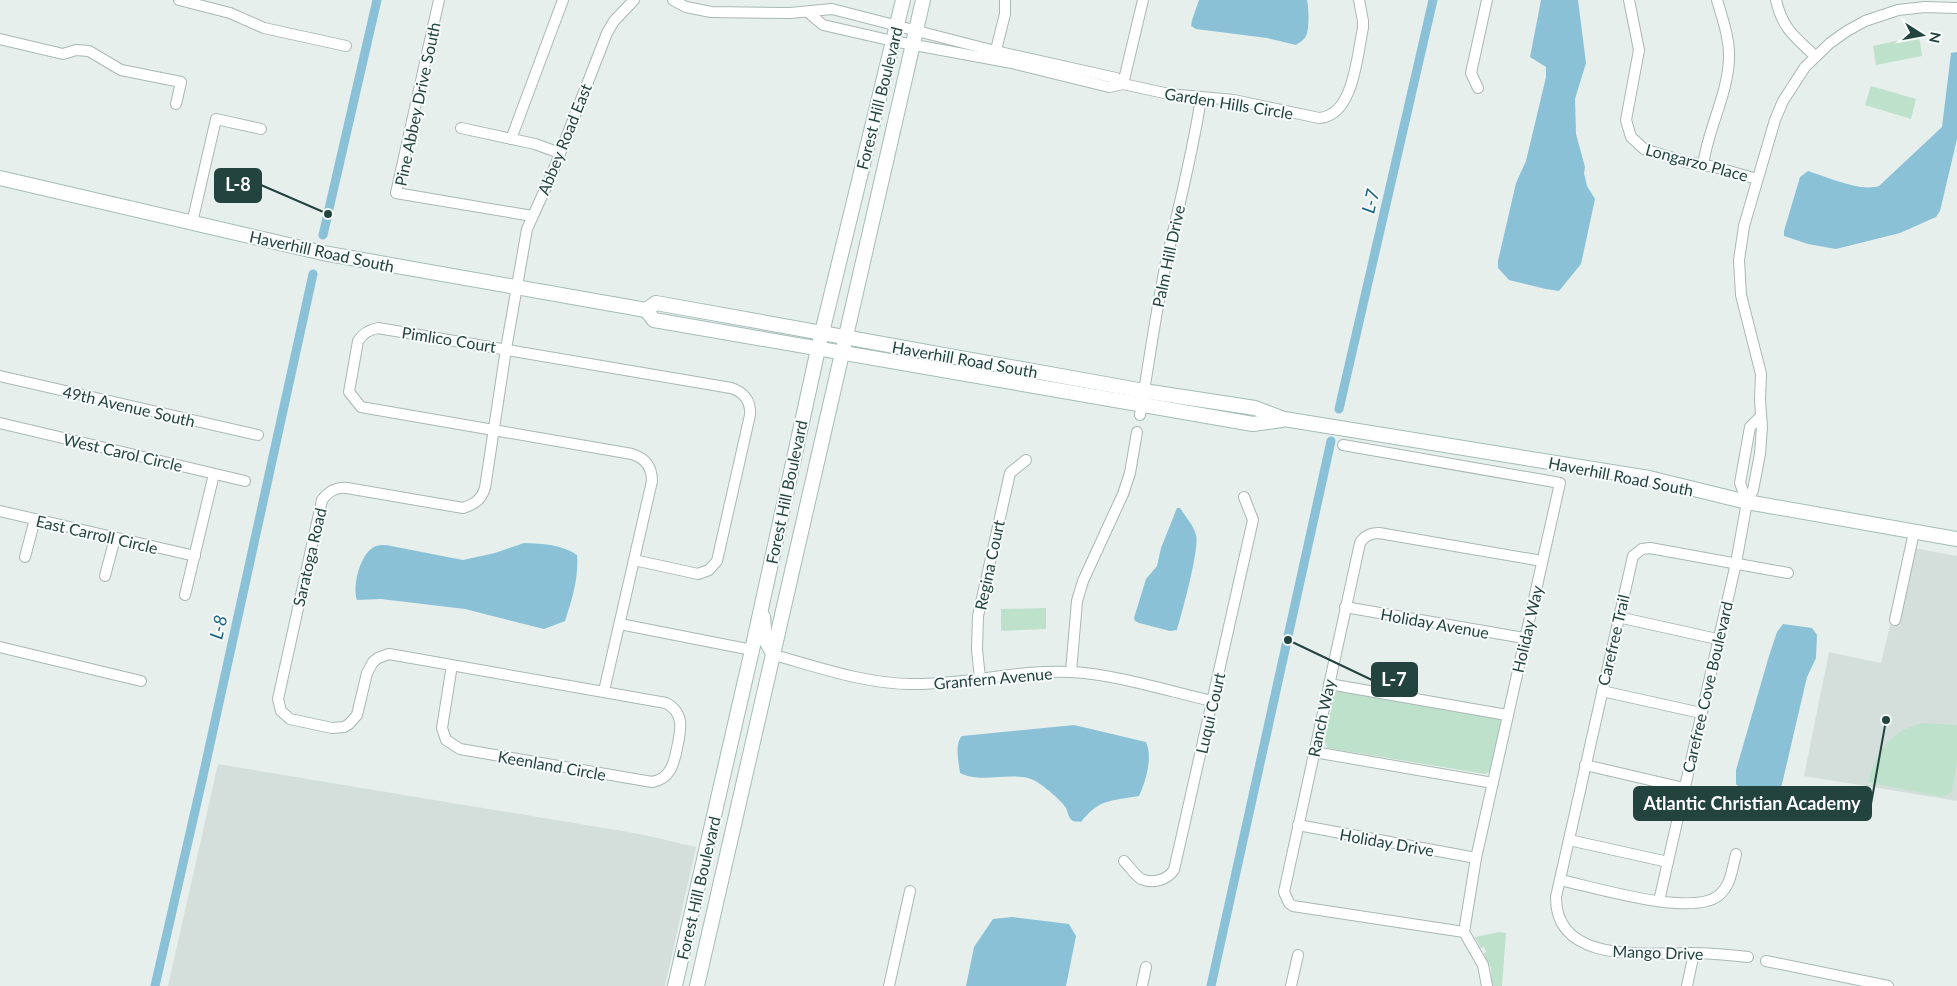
<svg xmlns="http://www.w3.org/2000/svg" width="1957" height="986" font-family="Lato,sans-serif">
<style>
.built{fill:#d4dfdc}
.green{fill:#bee1cc}
.water{fill:#8bc1d7}
.lines{fill:none;stroke-linecap:round;stroke-linejoin:round}
.canal{stroke:#8bc1d7;stroke-width:9}
.street-casing{stroke:#a8b8b5;stroke-width:12}
.secondary-casing{stroke:#a3bcb7;stroke-width:16}
.street{stroke:#fff;stroke-width:10}
.secondary{stroke:#fff;stroke-width:14}
.labels{text-anchor:middle;dominant-baseline:central;stroke-width:4;stroke-linejoin:round;paint-order:stroke}
.street-label{font-size:16px;fill:#23433f;stroke:#f7fbfa}
.water-label{font-size:18px;font-style:italic;fill:#186384;stroke:#f7fbfa}
.leader{fill:none;stroke:#23433f;stroke-width:2}
.callout-dot{fill:#23433f;stroke:#f7fbfa;stroke-width:2}
.callout{fill:#23433f;stroke:#23433f;stroke-width:2}
.callout-label{font-size:18px;text-anchor:middle;font-weight:bold;fill:#fff}
</style>
<rect width="100%" height="100%" fill="#e6efec"/>
<!-- built -->
<g class="built">
<polygon points="1909,547 1957,556 1957,801 1804,776 1829,652 1881,663"/>
<polygon points="218,764 640,834 696,847 665,986 168,986"/>
</g>
<!-- green -->
<g class="green">
<polygon points="1919,36 1922,56 1876,65 1873,46"/>
<polygon points="1871,86 1916,99 1911,119 1865,105"/>
<polygon points="1046,608 1046,629 1001,631 1001,609"/>
<path d="M 1341,690 L 1500,718 L 1502,724 L 1491,771 L 1485,774 L 1327,748 L 1326,744 L 1323,741 C 1323,732 1325,720 1331,712 C 1331,703 1327,695 1341,690 Z"/>
<path d="M 1921,723 L 1957,725 L 1957,759 L 1952,792 L 1942,797 L 1868,782 C 1876,752 1890,732 1921,723 Z"/>
<polygon points="1499,932 1506,933 1502,986 1492,986 1491,968 1484,954 1486,952 1484,947 1481,948 1475,937"/>
</g>
<!-- water -->
<g class="water">
<path d="M 1199,0 L 1307,0 C 1309,7 1309,27 1307,33 C 1306,39 1300,42 1296,45 L 1267,38 L 1196,29 L 1191,26 L 1192,20 Z"/>
<polygon points="1541,0 1578,0 1586,63 1575,99 1576,134 1585,167 1584,173 1587,186 1595,199 1581,264 1559,291 1546,289 1509,280 1498,268 1498,261 1516,183 1526,161 1546,77 1546,67 1530,57"/>
<path d="M 1957,52 L 1957,139 L 1940,211 L 1936,217 L 1900,233 L 1836,249 L 1808,244 L 1784,236 L 1784,231 L 1800,177 L 1808,171 C 1828,177 1859,192 1879,186 L 1942,127 L 1951,53 Z"/>
<path d="M 1177,508 L 1180,508 C 1185,516 1194,526 1196,535 C 1200,548 1182,613 1177,630 L 1170,631 L 1139,623 L 1135,621 L 1134,618 L 1146,579 L 1157,566 L 1161,548 Z"/>
<path d="M 524,543 C 543,544 561,544 577,555 C 579,577 572,600 565,621 L 544,629 L 465,609 L 381,599 L 357,600 C 352,587 360,554 374,547 C 377,545 383,545 386,545 L 463,560 L 495,553 Z"/>
<path d="M 1783,624 L 1812,628 L 1817,635 L 1816,658 L 1807,677 L 1782,784 L 1775,798 C 1757,799 1749,797 1736,784 L 1736,770 L 1769,656 L 1777,632 Z"/>
<path d="M 1074,725 L 1146,742 C 1153,757 1146,781 1139,796 C 1112,801 1100,798 1081,822 C 1079,821 1076,822 1073,821 C 1068,818 1068,812 1066,808 C 1061,800 1045,787 1037,782 C 1016,769 983,785 960,773 C 959,763 954,744 962,736 Z"/>
<polygon points="1012,917 1069,924 1076,936 1066,986 966,986 974,947 993,919"/>
</g>
<g class="lines">
<!-- canal -->
<g class="canal">
<polyline points="323,235 377,0"/>
<polyline points="1339,409 1433,0"/>
<polyline points="155,986 203,776 313,274"/>
<polyline points="1211,986 1331,441"/>
</g>
<defs>
<g id="street">
<polyline points="179,0 230,13 264,28 346,46"/>
<polyline points="439,0 396,193 532,216"/>
<path d="M 673,0 L 686,7 L 711,12 L 790,13 L 832,9 L 995,51 L 1116,78 L 1123,84 L 1169,94 L 1234,100 L 1319,118 C 1354,116 1357,55 1363,28 L 1363,21 L 1359,0"/>
<polyline points="1629,0 1639,50 1626,120 1631,137 1644,149 1686,162 1715,167 1757,179"/>
<path d="M 1776,0 C 1782,28 1795,37 1815,56"/>
<polyline points="809,13 823,25 893,41 1012,63 1109,87 1123,84"/>
<polyline points="0,39 63,54 76,50 89,51 121,70 181,82 176,104"/>
<polyline points="994,58 1005,14 1005,0"/>
<polyline points="1123,84 1143,0"/>
<polyline points="1478,88 1471,73 1487,0"/>
<polyline points="461,128 535,144 560,153"/>
<polyline points="511,139 563,0"/>
<path d="M 1703,165 C 1708,129 1727,96 1729,60 C 1730,40 1723,20 1717,0"/>
<polyline points="192,223 216,119 261,129"/>
<polyline points="0,376 258,435"/>
<path d="M 1140,415 C 1149,363 1156,310 1167,258 C 1179,205 1193,152 1201,98"/>
<polyline points="0,423 245,481"/>
<polyline points="1343,445 1560,483 1476,858 1464,932 1483,965 1487,986"/>
<polyline points="1747,502 1740,483 1750,427 1761,416"/>
<polyline points="0,511 195,556"/>
<polyline points="25,557 35,519"/>
<polyline points="105,576 115,538"/>
<polyline points="185,595 214,474"/>
<polyline points="1345,607 1524,638"/>
<polyline points="1618,617 1717,639"/>
<polyline points="1895,620 1914,532"/>
<polyline points="620,624 752,650"/>
<polyline points="0,647 141,681"/>
<path d="M 774,655 C 817,667 866,684 912,684 C 965,685 1018,669 1071,672 C 1115,674 1168,691 1212,701"/>
<path d="M 452,665 L 442,728 L 446,740 L 460,749 L 652,782 C 670,779 674,764 677,748 C 681,730 685,713 666,703 L 389,654 L 378,658 L 373,662 L 367,673 L 357,715 L 349,724 L 344,727 L 332,728 L 290,719 L 281,711 L 278,699 L 322,500 C 329,491 336,487 347,488 L 463,508 C 475,504 481,500 485,488 L 506,349 L 527,229 L 552,174 L 607,33 L 614,21 L 634,0"/>
<polyline points="1071,672 1077,601 1083,581 1123,494 1130,473 1137,432"/>
<polyline points="980,679 977,649 978,616 1010,473 1026,460"/>
<polyline points="1329,684 1507,715"/>
<path d="M 604,691 L 652,481 C 652,467 645,458 632,454 L 361,407 L 349,392 L 358,341 C 363,333 369,330 378,328 L 731,388 C 744,392 751,401 750,415 L 717,561 L 709,570 L 698,574 L 634,560"/>
<polyline points="1602,691 1701,713"/>
<polyline points="1314,752 1493,783"/>
<polyline points="1585,765 1684,788"/>
<polyline points="1298,825 1476,858"/>
<polyline points="1569,840 1668,862"/>
<path d="M 1124,861 C 1129,866 1135,875 1141,879 C 1153,884 1167,880 1174,870 L 1253,520 L 1244,497"/>
<path d="M 1560,880 C 1594,887 1690,917 1718,896 C 1731,886 1732,869 1736,854"/>
<polyline points="1659,901 1736,563 1747,502 1753,490 1760,454 1762,427 1760,400 1761,374 1741,295 1739,260 1744,226 1775,120 1783,101 1805,67 1830,43 1847,31 1865,21 1898,10 1925,7 1957,8"/>
<path d="M 1464,932 L 1293,906 L 1289,903 L 1284,892 L 1360,543 C 1364,536 1370,533 1379,533 L 1542,561"/>
<path d="M 1748,957 C 1729,955 1710,953 1691,953 C 1646,953 1555,964 1556,897 L 1633,556 L 1642,549 L 1650,548 L 1788,573"/>
<polyline points="1766,961 1888,986"/>
<polyline points="889,986 910,891"/>
<polyline points="1142,986 1146,967"/>
<polyline points="1291,986 1298,955"/>
<polyline points="1687,986 1694,953"/>
</g>
<g id="secondary">
<polyline points="0,178 323,253 646,310 654,320 1253,424 1282,420"/>
<polyline points="646,310 656,303 1144,391 1255,408 1284,419 1649,478 1747,502 1957,539"/>
<polyline points="763,617 765,639 774,655"/>
<polyline points="675,986 752,650 818,349 903,0"/>
<polyline points="697,986 923,0"/>
</g>
</defs>
<!-- street casing -->
<use href="#street" class="street-casing"/>
<!-- secondary casing -->
<use href="#secondary" class="secondary-casing"/>
<!-- street -->
<use href="#street" class="street"/>
<!-- secondary -->
<use href="#secondary" class="secondary"/>
</g>
<g class="labels">
<!-- street labels -->
<g class="street-label">
<text transform="translate(879 98) rotate(-76)">Forest Hill Boulevard</text>
<text transform="translate(1229 103) rotate(9)">Garden Hills Circle</text>
<text transform="translate(417 104) rotate(-78)">Pine Abbey Drive South</text>
<text transform="translate(564 139) rotate(-68)">Abbey Road East</text>
<text transform="translate(1697 162) rotate(15)">Longarzo Place</text>
<text transform="translate(322 251) rotate(12)">Haverhill Road South</text>
<text transform="translate(1168 256) rotate(-78)">Palm Hill Drive</text>
<text transform="translate(449 339) rotate(9)">Pimlico Court</text>
<text transform="translate(965 359) rotate(10)">Haverhill Road South</text>
<text transform="translate(129 406) rotate(13)">49th Avenue South</text>
<text transform="translate(123 452) rotate(13)">West Carol Circle</text>
<text transform="translate(1621 476) rotate(11)">Haverhill Road South</text>
<text transform="translate(786 492) rotate(-78)">Forest Hill Boulevard</text>
<text transform="translate(97 534) rotate(13)">East Carroll Circle</text>
<text transform="translate(309 557) rotate(-77)">Saratoga Road</text>
<text transform="translate(989 565) rotate(-78)">Regina Court</text>
<text transform="translate(1435 623) rotate(10)">Holiday Avenue</text>
<text transform="translate(1527 629) rotate(-77)">Holiday Way</text>
<text transform="translate(1613 640) rotate(-77)">Carefree Trail</text>
<text transform="translate(993 678) rotate(-5)">Granfern Avenue</text>
<text transform="translate(1707 687) rotate(-77)">Carefree Cove Boulevard</text>
<text transform="translate(1210 713) rotate(-77)">Luqui Court</text>
<text transform="translate(1321 718) rotate(-78)">Ranch Way</text>
<text transform="translate(552 765) rotate(10)">Keenland Circle</text>
<text transform="translate(1387 842) rotate(10)">Holiday Drive</text>
<text transform="translate(698 888) rotate(-77)">Forest Hill Boulevard</text>
<text transform="translate(1658 952) rotate(2)">Mango Drive</text>
</g>
<!-- water labels -->
<g class="water-label">
<text transform="translate(1370 201) rotate(-77)">L-7</text>
<text transform="translate(218 627) rotate(-77)">L-8</text>
</g>
</g>
<!-- callouts -->
<path class="leader" d="M328 214L261 185M1288 640L1372 680M1886 720L1871 804"/>
<g class="callout-dot">
<circle cx="328" cy="214" r="5"/>
<circle cx="1288" cy="640" r="5"/>
<circle cx="1886" cy="720" r="5"/>
</g>
<g class="callout">
<rect x="215" y="169" width="46" height="33" rx="5"/>
<rect x="1372" y="663" width="45" height="33" rx="5"/>
<rect x="1634" y="787" width="237" height="33" rx="5"/>
</g>
<g class="callout-label">
<text x="238" y="191">L-8</text>
<text x="1394" y="686">L-7</text>
<text x="1752" y="810">Atlantic Christian Academy</text>
</g>
<!-- north arrow -->
<g transform="translate(1922 35) rotate(101)" stroke="#f7fbfa" stroke-width="4" paint-order="stroke">
<path d="M0-4L9 19L0 12L-9 19Z" fill="#23433f"/>
<text y="-8" font-size="14" font-weight="bold" text-anchor="middle" fill="#23433f">N</text>
</g>
</svg>
